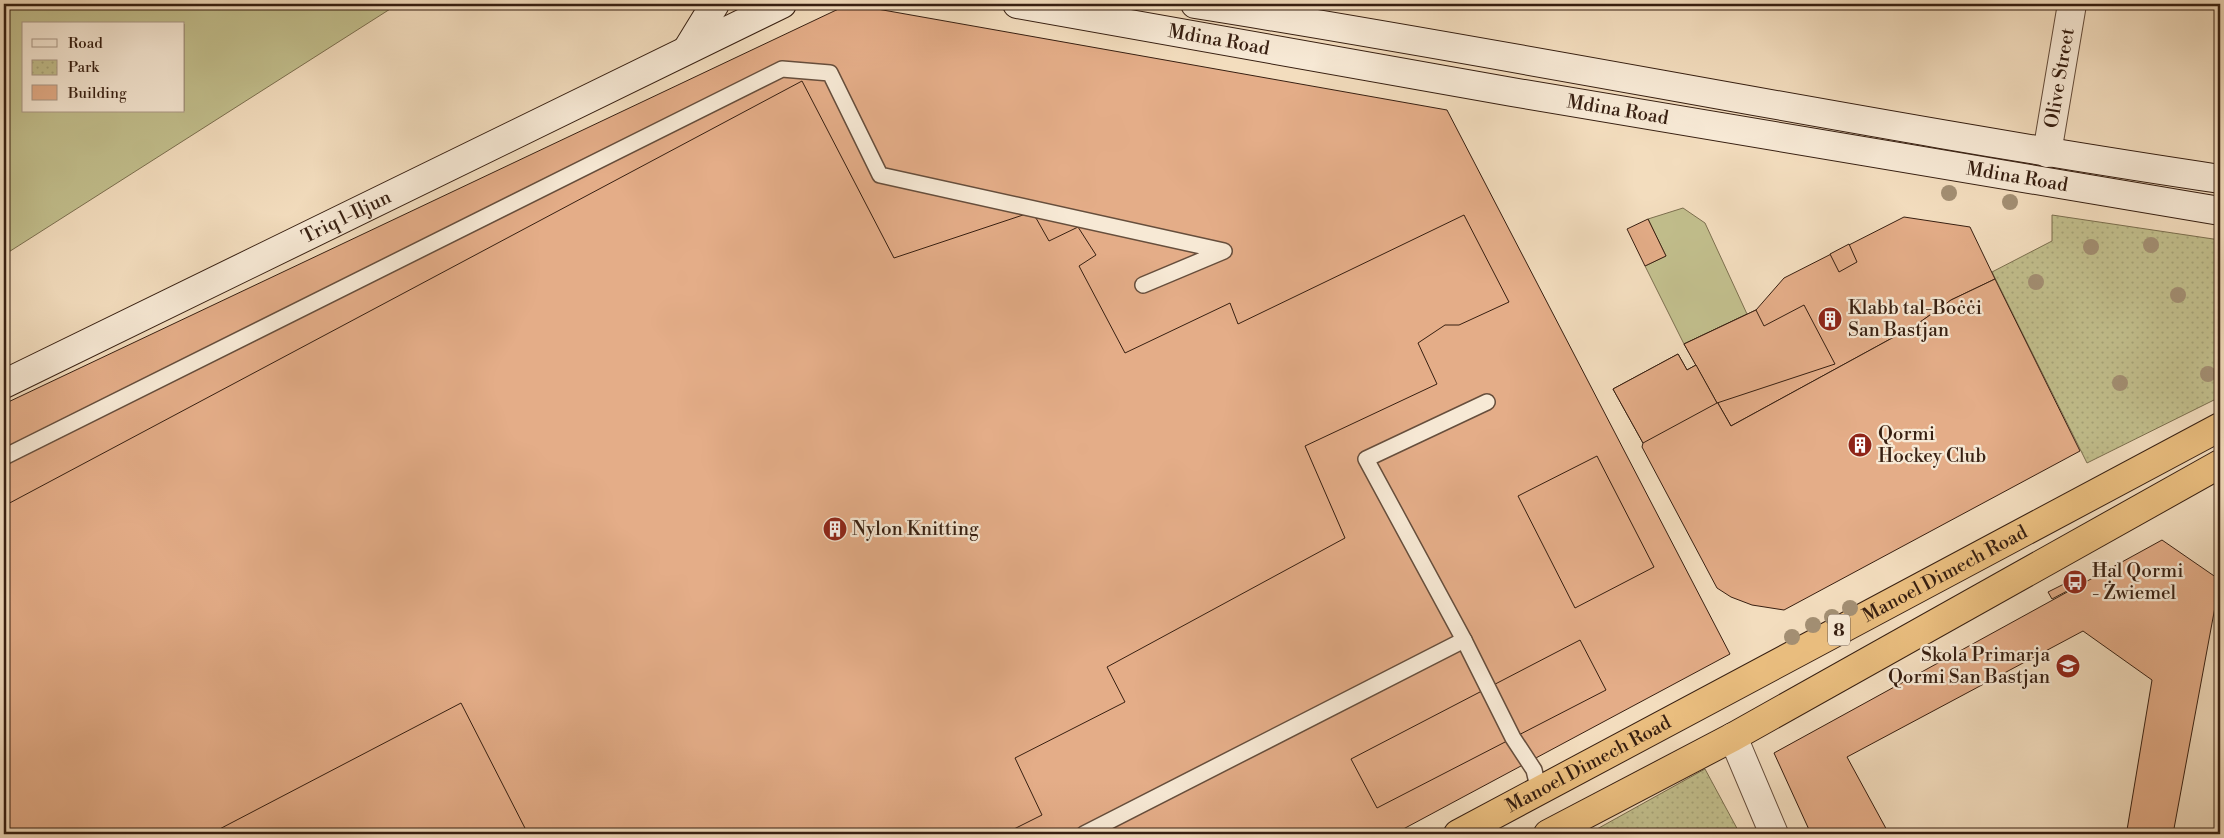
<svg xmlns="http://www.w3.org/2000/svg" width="2224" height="838" font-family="'Libre Bodoni',serif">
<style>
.grass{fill:#c2bf8d;stroke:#7c6f4f;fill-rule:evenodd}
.park{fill:url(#park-dots);stroke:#7c6f4f}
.building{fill:#e4ad88;stroke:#371f11}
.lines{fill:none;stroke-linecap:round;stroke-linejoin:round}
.lane-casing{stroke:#664e3c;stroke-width:18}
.street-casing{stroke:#664e3c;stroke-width:30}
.secondary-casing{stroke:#371f11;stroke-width:30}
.highway-casing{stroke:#371f11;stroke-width:30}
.lane{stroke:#f7e9d5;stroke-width:15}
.street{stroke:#f7e9d5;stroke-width:28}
.secondary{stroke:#f7e9d5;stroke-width:28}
.highway{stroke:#eabe7f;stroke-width:28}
.tree{fill:#a38f73}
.labels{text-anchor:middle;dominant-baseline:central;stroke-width:4.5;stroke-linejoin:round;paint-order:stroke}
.shield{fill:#f7e9d5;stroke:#715c4c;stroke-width:1}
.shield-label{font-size:18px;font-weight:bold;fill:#371f11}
.street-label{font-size:19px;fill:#371f11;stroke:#f7e9d5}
.poi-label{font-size:19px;fill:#371f11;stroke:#f7e9d5;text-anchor:start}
</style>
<defs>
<pattern id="park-dots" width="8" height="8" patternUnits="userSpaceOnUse" patternTransform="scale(1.25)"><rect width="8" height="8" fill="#c2bf8d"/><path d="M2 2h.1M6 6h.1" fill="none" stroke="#a7a479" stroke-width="1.8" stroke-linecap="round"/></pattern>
</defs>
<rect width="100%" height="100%" fill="#f3ddbe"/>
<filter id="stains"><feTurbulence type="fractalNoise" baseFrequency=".004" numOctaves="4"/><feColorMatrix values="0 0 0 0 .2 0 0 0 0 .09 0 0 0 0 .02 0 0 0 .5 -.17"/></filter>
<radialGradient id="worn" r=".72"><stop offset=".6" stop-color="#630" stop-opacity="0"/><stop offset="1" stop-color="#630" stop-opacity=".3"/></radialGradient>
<!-- grass -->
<g class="grass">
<path d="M 4,4 L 398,4 L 4,255 ZM 24,24 L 184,24 L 184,111 L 24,111 Z"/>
<polygon points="1683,208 1705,223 1747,314 1684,344 1645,266 1666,256 1648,219"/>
</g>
<!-- park -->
<g class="park">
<polygon points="2052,215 2220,240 2220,397 2087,463 1992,272 2052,241"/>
<polygon points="1705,769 1740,834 1588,834"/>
</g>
<!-- building -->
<g class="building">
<polygon points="849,4 1447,110 1730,654 1394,834 4,834 4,404"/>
<polygon points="802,81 894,258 1026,214 1036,218 1049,241 1078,227 1096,255 1079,266 1125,353 1230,303 1238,324 1464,215 1509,302 1459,325 1445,325 1418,343 1437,384 1305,446 1345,538 1107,667 1125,702 1015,758 1042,815 1004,834 528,834 461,703 210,834 4,834 4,506"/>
<polygon points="1904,217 1970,227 1995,279 1951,300 1916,325 1731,426 1684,344 1756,310 1784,278"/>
<polygon points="1648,219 1666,256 1645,266 1627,229"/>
<polygon points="1849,244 1857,262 1839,272 1830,254"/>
<polygon points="1995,279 2080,451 1784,610 1752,605 1731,597 1717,588 1642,447 1643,443 1613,389 1678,354 1687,370 1696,365 1731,426 1916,325 1951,300"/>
<polygon points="1804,305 1835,364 1717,403 1684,344 1756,310 1764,326"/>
<polygon points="1678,354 1687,370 1696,365 1717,403 1643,443 1613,389"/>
<polygon points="1597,456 1654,567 1575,608 1518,496"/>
<polygon points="2162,540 2220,580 2173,834 2114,834 2127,830 2152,680 2083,631 1847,757 1889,834 1811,834 1774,753"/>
<polygon points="2066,583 2069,590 2052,599 2048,592"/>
<polygon points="1580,640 1606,690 1377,808 1351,759"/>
</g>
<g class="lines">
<defs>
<g id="lane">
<polyline points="4,457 782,69 830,73 880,175 1224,251 1143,285"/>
<polyline points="1464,640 1513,738 1534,770 1539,791"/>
<polyline points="1084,834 1464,640 1366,459 1487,402"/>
</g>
<g id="street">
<path id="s1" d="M 2047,153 L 2072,4"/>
<polyline points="1733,737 1774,834"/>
</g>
<g id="secondary">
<path id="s2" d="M 1017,4 L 1512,92 L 2220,211"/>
<path d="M 1195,4 C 1537,58 1877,128 2220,179"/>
<polyline points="688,48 715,4"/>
<path id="s3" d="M 4,384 L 782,4"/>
</g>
<g id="highway">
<path id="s4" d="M 1458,834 L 2220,427"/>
<polyline points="1548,834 1733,737 2220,464"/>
</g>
</defs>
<!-- lane casing -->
<use href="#lane" class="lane-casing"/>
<!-- street casing -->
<use href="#street" class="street-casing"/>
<!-- secondary casing -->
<use href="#secondary" class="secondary-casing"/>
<!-- highway casing -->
<use href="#highway" class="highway-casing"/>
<!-- lane -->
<use href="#lane" class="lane"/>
<!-- street -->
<use href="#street" class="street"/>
<!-- secondary -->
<use href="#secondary" class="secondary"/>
<!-- highway -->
<use href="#highway" class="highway"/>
</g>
<!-- trees -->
<g class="tree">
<circle cx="1949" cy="193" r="8"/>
<circle cx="2010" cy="202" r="8"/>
<circle cx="2151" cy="245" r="8"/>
<circle cx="2091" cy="247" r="8"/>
<circle cx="2036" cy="282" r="8"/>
<circle cx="2178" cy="295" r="8"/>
<circle cx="2208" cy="374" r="8"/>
<circle cx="2120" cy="383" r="8"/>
<circle cx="1850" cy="608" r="8"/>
<circle cx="1832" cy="617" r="8"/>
<circle cx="1813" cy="625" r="8"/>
<circle cx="1792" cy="637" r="8"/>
</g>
<!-- icons -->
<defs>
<symbol id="building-disc" viewBox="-11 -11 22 22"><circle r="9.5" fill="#8f2418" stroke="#f7e9d5"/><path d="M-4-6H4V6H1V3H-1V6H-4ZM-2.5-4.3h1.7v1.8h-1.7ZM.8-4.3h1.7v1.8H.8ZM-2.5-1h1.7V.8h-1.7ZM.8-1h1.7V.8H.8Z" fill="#fff"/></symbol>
<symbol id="bus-disc" viewBox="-11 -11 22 22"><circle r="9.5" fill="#8f2418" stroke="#f7e9d5"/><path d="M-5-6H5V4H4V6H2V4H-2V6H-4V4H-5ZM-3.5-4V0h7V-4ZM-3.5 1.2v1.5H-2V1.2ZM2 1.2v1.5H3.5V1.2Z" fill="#fff"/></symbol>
<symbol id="school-disc" viewBox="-11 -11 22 22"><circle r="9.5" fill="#8f2418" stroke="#f7e9d5"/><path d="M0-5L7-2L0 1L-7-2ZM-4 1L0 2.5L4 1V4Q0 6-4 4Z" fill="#fff"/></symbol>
</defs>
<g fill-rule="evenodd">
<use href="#building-disc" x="1816" y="305" width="28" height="28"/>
<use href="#building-disc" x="1846" y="431" width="28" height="28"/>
<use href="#building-disc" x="821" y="515" width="28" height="28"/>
<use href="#bus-disc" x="2061" y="568" width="28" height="28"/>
<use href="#school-disc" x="2054" y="652" width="28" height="28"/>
</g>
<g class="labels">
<!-- shield labels -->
<rect class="shield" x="1828" y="614.5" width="22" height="31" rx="4"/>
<g class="shield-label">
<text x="1839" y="630">8</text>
</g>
<!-- street labels -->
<g class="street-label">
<text stroke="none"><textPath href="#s2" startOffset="205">Mdina Road</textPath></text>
<text stroke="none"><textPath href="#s1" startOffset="76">Olive Street</textPath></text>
<text stroke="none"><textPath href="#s2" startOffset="610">Mdina Road</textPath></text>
<text stroke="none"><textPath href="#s2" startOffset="1015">Mdina Road</textPath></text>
<text stroke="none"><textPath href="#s3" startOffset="381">Triq l-Iljun</textPath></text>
<text stroke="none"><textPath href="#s4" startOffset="552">Manoel Dimech Road</textPath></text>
<text stroke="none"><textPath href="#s4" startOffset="148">Manoel Dimech Road</textPath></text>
</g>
<!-- poi labels -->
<g class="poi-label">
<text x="1848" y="308">Klabb tal-Boċċi<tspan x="1848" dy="22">San Bastjan</tspan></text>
<text x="1878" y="434">Qormi<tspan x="1878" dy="22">Hockey Club</tspan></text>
<text x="852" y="529">Nylon Knitting</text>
<text x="2092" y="571">Ħal Qormi<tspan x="2092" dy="22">- Żwiemel</tspan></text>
<text x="2050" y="655" text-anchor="end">Skola Primarja<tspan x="2050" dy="22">Qormi San Bastjan</tspan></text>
</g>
</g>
<!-- margin -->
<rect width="2224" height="838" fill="none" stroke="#f3ddbe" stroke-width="20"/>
<rect x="5" y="5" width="2214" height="828" fill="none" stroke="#371f11" stroke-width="2.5"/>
<rect x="10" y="10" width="2204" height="818" fill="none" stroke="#371f11"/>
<!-- legend -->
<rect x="22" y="22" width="162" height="90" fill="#f7e9d5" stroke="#aa9887"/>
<rect x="32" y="39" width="25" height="8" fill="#f7e9d5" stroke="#aa9887"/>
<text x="68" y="48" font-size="15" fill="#371f11">Road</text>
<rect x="32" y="60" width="25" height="15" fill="url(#park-dots)" stroke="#aa9887"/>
<text x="68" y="72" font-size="15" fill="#371f11">Park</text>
<rect x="32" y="85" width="25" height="15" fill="#e4ad88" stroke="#aa9887"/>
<text x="68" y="98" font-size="15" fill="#371f11">Building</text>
<rect width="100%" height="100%" filter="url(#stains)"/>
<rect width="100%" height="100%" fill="url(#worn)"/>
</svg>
